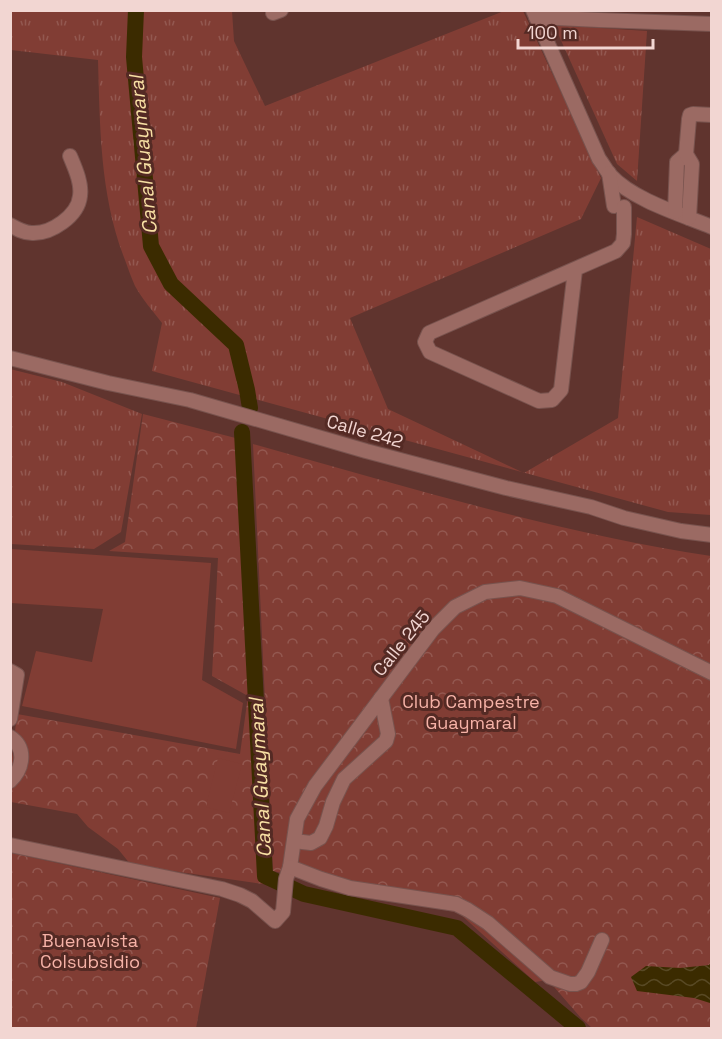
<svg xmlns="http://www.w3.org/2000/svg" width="722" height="1039" font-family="'Space Grotesk',sans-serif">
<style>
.grass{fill:url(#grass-tufts)}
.park{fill:url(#park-crowns)}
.pitch{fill:#813d34}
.water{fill:url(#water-waves)}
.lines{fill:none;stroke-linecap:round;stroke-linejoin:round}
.river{stroke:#3b2b00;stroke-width:16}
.minor-casing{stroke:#78534e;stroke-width:16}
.minor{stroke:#9b6a63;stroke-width:14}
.labels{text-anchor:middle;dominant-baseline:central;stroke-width:6;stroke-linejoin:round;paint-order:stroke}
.street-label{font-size:18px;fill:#f2d6d2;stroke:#542a24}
.park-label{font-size:18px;fill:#f6b2a7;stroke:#542a24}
.water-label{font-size:20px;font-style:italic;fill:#f8e0a4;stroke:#542a24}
</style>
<defs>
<pattern id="grass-tufts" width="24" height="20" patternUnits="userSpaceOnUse" patternTransform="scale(1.5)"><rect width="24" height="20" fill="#813d34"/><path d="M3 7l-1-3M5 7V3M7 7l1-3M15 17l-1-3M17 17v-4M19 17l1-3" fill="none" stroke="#935850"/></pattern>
<pattern id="park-crowns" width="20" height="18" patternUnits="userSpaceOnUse" patternTransform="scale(1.5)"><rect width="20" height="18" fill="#813d34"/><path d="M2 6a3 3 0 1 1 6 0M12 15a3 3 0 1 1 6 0" fill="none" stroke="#935850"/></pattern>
<pattern id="water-waves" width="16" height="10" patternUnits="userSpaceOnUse" patternTransform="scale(1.5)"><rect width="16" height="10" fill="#3b2b00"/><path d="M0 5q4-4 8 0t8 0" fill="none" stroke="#584924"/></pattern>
</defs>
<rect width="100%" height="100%" fill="#60342e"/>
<!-- grass -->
<g class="grass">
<path d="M 11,11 L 232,11 L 234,41 L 265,106 L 504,11 L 523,11 L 601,178 L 581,219 L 350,318 L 388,409 L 524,473 L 618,418 L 637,217 L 711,249 L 711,515 L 668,512 L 152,371 L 162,323 C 153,311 142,299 135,286 C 131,277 128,268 125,260 C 100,196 100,128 98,60 L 11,50 Z"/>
<polygon points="554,25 647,31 637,181 617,164"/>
<polygon points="10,369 62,382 142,414 121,532 94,549 11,544"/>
</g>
<!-- park -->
<g class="park">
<polygon points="143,414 247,441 263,884 131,865 118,849 88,827 77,814 11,802 11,767 17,714 240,754 248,696 212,676 218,558 109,551 125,542"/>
<path d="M 253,444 C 405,486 556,533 711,556 L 711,1028 L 592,1028 L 581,1018 L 548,980 L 535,982 L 459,913 L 273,871 Z"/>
<polygon points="11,853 220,898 196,1028 11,1028"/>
</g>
<!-- pitch -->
<g class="pitch">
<polygon points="11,549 211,563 202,680 243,703 236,749 22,706 36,651 92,662 103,609 11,603"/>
<polygon points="218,758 242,764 229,813 206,807"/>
</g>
<!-- water -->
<polygon class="water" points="711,962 712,1003 710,1003 694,998 637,991 631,977 646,966 680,968 709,965"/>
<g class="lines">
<!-- river -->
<g class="river">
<polyline points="136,10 134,57 151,246 171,284 236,345 247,390 250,408"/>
<polyline points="242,432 265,876 304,894 457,928 578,1028"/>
</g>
<defs>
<g id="minor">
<path d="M 533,10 L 599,159 C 603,164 606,170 610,175 C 633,200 680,214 712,227"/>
<polyline points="273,13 281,10"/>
<polyline points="536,17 599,20 712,24"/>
<polyline points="609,173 614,206"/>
<polyline points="675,212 677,162 686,154"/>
<polyline points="689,218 692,164 686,154 689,119 690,115 693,114 712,115"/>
<path d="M 10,225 C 17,229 24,233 32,233 C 51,234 78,216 80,196 C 82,183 75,168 70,156"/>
<polyline points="575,270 561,390 552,400 539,401 430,352 425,342 429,333 616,251 623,243 624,234 624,207"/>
<polyline points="10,358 108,383 190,400 366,451 506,488 591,507 624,518 681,531 712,535"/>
<polyline points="10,671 17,675 10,719"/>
<path d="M 10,737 C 27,748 23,769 10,781"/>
<polyline points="294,841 311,843 320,838 326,826 333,802 344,779 386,741 388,734 381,698"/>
<polyline points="10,845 222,889 240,895 252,901 275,921 283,912 286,879 290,867 297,819 315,786 433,629 455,607 485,592 520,588 557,596 712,673"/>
<polyline points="290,867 321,879 350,888 456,904 468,910 488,923 550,977 570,984 576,984 581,982 588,972 602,940"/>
</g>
</defs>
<!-- minor casing -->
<use href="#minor" class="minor-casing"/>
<!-- minor -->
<use href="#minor" class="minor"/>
</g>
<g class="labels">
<!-- street labels -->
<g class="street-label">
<text transform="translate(365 431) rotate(16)">Calle 242</text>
<text transform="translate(401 643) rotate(-51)">Calle 245</text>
</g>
<!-- park labels -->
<g class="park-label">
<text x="471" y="701">Club Campestre<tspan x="471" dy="21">Guaymaral</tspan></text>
<text x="90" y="940">Buenavista<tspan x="90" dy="21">Colsubsidio</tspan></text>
</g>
<!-- water labels -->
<g class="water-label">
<text transform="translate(143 155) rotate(-95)">Canal Guaymaral</text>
<text transform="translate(260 778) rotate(-93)">Canal Guaymaral</text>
</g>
</g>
<!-- border -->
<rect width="722" height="1039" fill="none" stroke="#f2d6d2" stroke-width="24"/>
<!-- scale -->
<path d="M518 39v9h135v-9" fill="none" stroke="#f2d6d2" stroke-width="3"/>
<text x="527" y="39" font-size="18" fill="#f2d6d2" stroke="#542a24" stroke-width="4.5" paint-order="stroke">100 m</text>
</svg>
